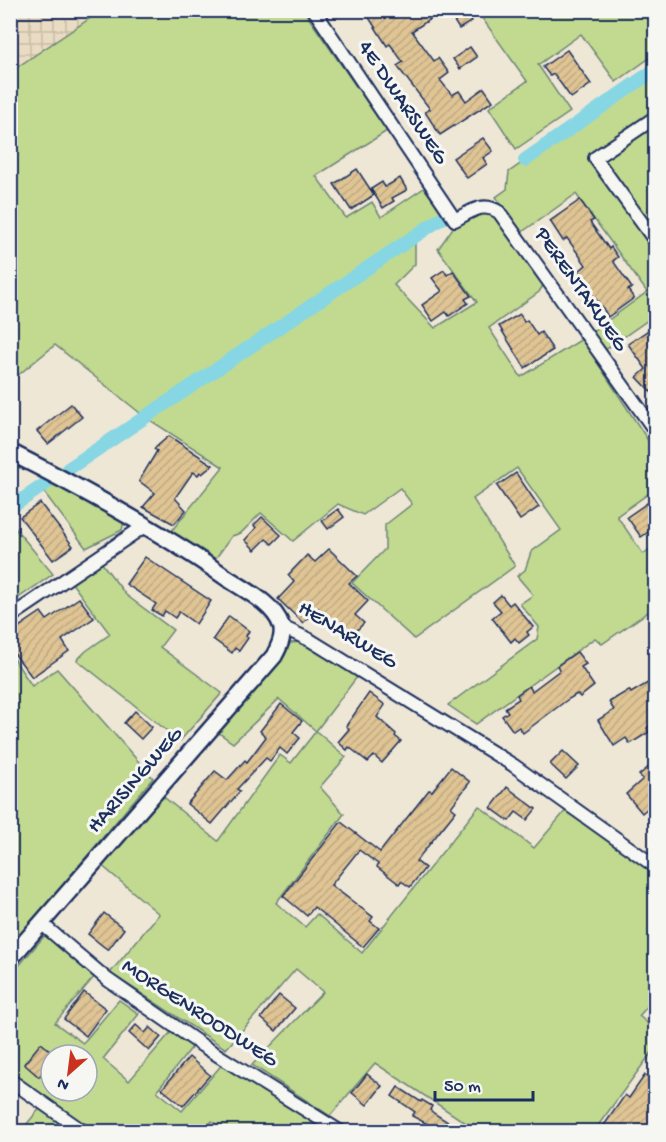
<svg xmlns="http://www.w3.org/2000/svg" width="666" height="1142" font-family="'Gochi Hand',sans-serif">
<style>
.industrial{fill:url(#industrial-grid)}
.grass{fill:#c1da90;stroke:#6e8477;stroke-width:1.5;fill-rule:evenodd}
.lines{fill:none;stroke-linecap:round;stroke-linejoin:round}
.canal{stroke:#87d6e4;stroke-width:14}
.building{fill:url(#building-hatch);stroke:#1b2f5e;stroke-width:1.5}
.minor-casing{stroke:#1b2f5e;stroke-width:16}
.tertiary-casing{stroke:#1b2f5e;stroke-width:20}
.minor{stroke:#f6f6f2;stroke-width:12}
.tertiary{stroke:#f6f6f2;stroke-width:15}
.labels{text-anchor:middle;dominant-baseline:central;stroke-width:6;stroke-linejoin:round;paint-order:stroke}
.street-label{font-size:22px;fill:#1b2f5e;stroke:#f6f6f2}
</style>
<defs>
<pattern id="industrial-grid" width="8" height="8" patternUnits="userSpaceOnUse" patternTransform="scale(1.5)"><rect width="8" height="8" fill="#eadcc2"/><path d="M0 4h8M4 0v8" fill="none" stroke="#c8bda9"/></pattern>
<pattern id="building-hatch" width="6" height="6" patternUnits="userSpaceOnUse" patternTransform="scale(1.5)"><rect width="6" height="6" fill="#dfc494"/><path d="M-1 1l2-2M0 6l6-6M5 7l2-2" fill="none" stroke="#bfa982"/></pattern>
</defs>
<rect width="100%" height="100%" fill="#efe7d6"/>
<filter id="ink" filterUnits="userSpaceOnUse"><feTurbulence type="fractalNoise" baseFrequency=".0167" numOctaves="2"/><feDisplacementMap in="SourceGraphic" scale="12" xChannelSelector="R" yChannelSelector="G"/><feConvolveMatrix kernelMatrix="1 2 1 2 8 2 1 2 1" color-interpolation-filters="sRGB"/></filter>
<g filter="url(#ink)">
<!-- industrial -->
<polygon class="industrial" points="11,11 101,11 11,72"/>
<!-- grass -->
<g class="grass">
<polygon points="101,11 304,11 387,131 316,176 346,218 372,202 381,217 424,188 445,216 415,237 415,264 394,285 435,328 477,302 438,249 457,222 478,210 494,212 544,284 539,292 489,328 521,377 582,339 655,451 655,489 617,516 643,554 655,545 655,607 602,644 595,638 476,724 448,705 537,639 539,627 520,604 533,595 517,576 525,570 531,552 561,530 517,468 473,499 515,566 414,639 352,583 385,549 385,525 412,504 400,488 363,515 338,504 293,541 261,513 241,533 232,536 213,562 169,534 223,467 145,417 55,345 11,381 10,72"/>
<polygon points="477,11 655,11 655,54 616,82 581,34 538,65 570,112 516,149 489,108 527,81"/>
<polygon points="655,69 655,113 590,159 655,250 655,315 605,350 592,332 647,292 576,194 522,232 496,197 507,189 509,172"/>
<polygon points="655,122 655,235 600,159"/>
<polygon points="52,479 124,522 122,530 86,548 40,487"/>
<polygon points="10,522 53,574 11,603 10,603"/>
<polygon points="101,562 126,595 173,630 160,647 222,693 180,741 77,660 86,651 110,634 71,582"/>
<polygon points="301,642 317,648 357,677 316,731 346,757 320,787 344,814 276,903 305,927 317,914 362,953 479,806 534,848 567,809 605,839 655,871 655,998 639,1016 655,1029 655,1048 594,1131 478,1131 375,1063 330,1116 252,1065 323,992 296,969 226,1049 110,973 159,914 100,864 160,794 218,841 280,755 291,763 316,731 279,699 233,743 215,730 290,643"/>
<polygon points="11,655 32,686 57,669 153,778 11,946"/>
<path d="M 46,934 L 94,977 L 55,1023 L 83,1043 L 119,1000 L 139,1014 L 103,1059 L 129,1081 L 171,1032 L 193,1046 L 157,1091 L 182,1111 L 225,1061 L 330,1131 L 224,1131 L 212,1121 L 203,1131 L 93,1131 L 11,1074 L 11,975 ZM 51,1055 L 87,1055 L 87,1091 L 51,1091 Z"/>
<polygon points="41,1107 76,1132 20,1132"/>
</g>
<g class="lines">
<!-- canal -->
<g class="canal">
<polyline points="525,160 656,69"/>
<polyline points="68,469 445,216"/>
<polyline points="10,508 47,483"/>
</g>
</g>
<!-- building -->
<g class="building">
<polygon points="376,10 444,10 412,31 434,61 438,58 449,73 440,80 452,95 459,91 466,101 484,88 493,101 440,135 425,112 430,109 397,66 403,62 390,44 387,46 368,16"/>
<polygon points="447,10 465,10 472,21 459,29"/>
<polygon points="470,47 477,57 460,69 453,59"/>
<polygon points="567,50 591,84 571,98 554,74 550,76 543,67"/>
<polygon points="483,138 493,151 483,158 487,164 467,178 453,158"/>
<polygon points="357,169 374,195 351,210 334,184"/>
<polygon points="400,178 407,190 392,198 394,201 383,208 371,189 382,182 385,187"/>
<polygon points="580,200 594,220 590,222 609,249 611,247 618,257 613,261 632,288 628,290 634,298 608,317 601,305 577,278 581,274 579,271 586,265 567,238 563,241 550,221"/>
<polygon points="444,270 447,275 453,271 471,296 465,299 468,303 449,316 446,312 433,321 422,305 442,291 432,278"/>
<polygon points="520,314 524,322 527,320 537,335 541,332 553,350 525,368 499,326"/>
<polygon points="656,325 656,397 637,377 646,369 628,344"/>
<polygon points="71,404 82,417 48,444 37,431"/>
<polygon points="169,436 213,465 202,474 200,472 198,475 193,472 175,498 186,510 174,524 143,507 155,493 139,481 157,451 154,449"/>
<polygon points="516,473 539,507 520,520 497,486"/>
<polygon points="656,497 656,527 641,537 627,517"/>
<polygon points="40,503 73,546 53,560 20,517"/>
<polygon points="338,509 344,517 328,529 322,521"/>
<polygon points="262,517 281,535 272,544 266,539 255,550 245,540 256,528 254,525"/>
<polygon points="329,549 357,576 349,583 368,601 355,615 364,623 349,638 318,608 303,623 278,599 294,582 288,575 307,555 315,562"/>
<polygon points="145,557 211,601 196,624 179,612 175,618 165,611 162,616 152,610 156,604 126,584"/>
<polygon points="501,595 509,605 513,602 533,627 527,632 529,635 519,643 515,638 511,642 492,618 501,611 493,602"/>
<polygon points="79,598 94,618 62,640 69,651 32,677 10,648 10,633 41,612 47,620"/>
<polygon points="229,616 249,631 246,636 248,638 239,651 235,648 232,653 213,639"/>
<polygon points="577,652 586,664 581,667 594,686 580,697 577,694 567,700 523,733 519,727 513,731 502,716 508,712 505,708 519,699 517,695 529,686 532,691 560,670 557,666"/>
<polygon points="656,678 656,722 647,728 649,732 630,744 626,738 614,746 598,720 614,710 609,702 629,690 631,693"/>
<polygon points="369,693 385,705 377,717 396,734 395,736 401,741 382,763 374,756 368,762 349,747 347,750 338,742 349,729 346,726"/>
<polygon points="281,704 302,721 293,732 300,738 287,754 280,748 270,761 266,758 237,789 240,791 212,824 187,804 215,771 227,780 245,760 247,762 266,737 260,731"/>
<polygon points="135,711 152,727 141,739 124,723"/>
<polygon points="563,751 579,766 566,779 550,764"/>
<polygon points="656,761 656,801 642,813 626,794 643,779 639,775"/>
<polygon points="451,767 470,782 451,807 456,811 416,861 425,868 410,887 401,881 399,884 377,867 378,864 359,850 331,885 373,917 370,921 379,928 363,947 314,907 307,916 283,896 341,822 380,852 429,790 432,791"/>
<polygon points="507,787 536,809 527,820 516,812 509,821 491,808"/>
<polygon points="104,913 124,929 108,950 88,934"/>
<polygon points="84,992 106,1009 86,1036 64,1019"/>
<polygon points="279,995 295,1008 276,1031 261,1018"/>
<polygon points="136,1025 145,1033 150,1027 161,1037 149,1051 129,1033"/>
<polygon points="41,1043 56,1055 51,1055 51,1080 42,1073 39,1077 24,1064"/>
<polygon points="189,1057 210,1075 183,1106 162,1089"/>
<polygon points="367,1074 382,1086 367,1105 352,1093"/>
<polygon points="645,1075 656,1081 656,1124 651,1131 600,1131 625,1095 629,1098"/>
<polygon points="398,1087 421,1102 422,1100 432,1106 430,1110 435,1114 462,1131 441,1131 412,1116 415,1112 392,1096"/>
</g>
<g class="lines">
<defs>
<g id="minor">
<path d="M 314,10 L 455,220 C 470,212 483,201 499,212 L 656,432"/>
<polyline points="656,117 595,158 656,242"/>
<polyline points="10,617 146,525"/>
<polyline points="282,627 310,640 513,765 656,867"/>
<polyline points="41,923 108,980 203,1046 341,1132"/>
<polyline points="10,1080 84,1132"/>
</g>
<path id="tertiary" d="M 10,452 C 85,490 158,530 227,578 C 245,590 274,604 281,625 C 285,635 279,647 274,656 L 10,959"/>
</defs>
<!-- minor casing -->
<use href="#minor" class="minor-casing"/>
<!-- tertiary casing -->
<use href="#tertiary" class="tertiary-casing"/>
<!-- minor -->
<use href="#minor" class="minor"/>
<!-- tertiary -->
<use href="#tertiary" class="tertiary"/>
</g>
</g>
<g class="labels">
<!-- street labels -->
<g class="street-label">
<text transform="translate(402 103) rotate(56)">4E DWARSWEG</text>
<text transform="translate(580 290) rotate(55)">PERENTAKWEG</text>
<text transform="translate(347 636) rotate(31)">HENARWEG</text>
<text transform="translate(136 781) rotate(-49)">HARISINGWEG</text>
<text transform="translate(199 1014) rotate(33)">MORGENROODWEG</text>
</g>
</g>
<!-- margin -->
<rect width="666" height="1142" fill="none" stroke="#f6f6f2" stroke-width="36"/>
<rect x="18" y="18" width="630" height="1106" fill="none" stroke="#1b2f5e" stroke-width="2" filter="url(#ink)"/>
<!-- north arrow -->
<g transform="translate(69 1073) rotate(208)"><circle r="28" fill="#f6f6f2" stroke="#9ea6b7" stroke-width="1.5"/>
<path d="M0-4.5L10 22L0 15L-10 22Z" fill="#c8321e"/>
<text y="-9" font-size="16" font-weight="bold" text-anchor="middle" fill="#1b2f5e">N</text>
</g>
<!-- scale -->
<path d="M435 1091v9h98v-9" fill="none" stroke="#1b2f5e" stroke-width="3"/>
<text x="444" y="1091" font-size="18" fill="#1b2f5e" stroke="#f6f6f2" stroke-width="4.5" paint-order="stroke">50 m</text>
</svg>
